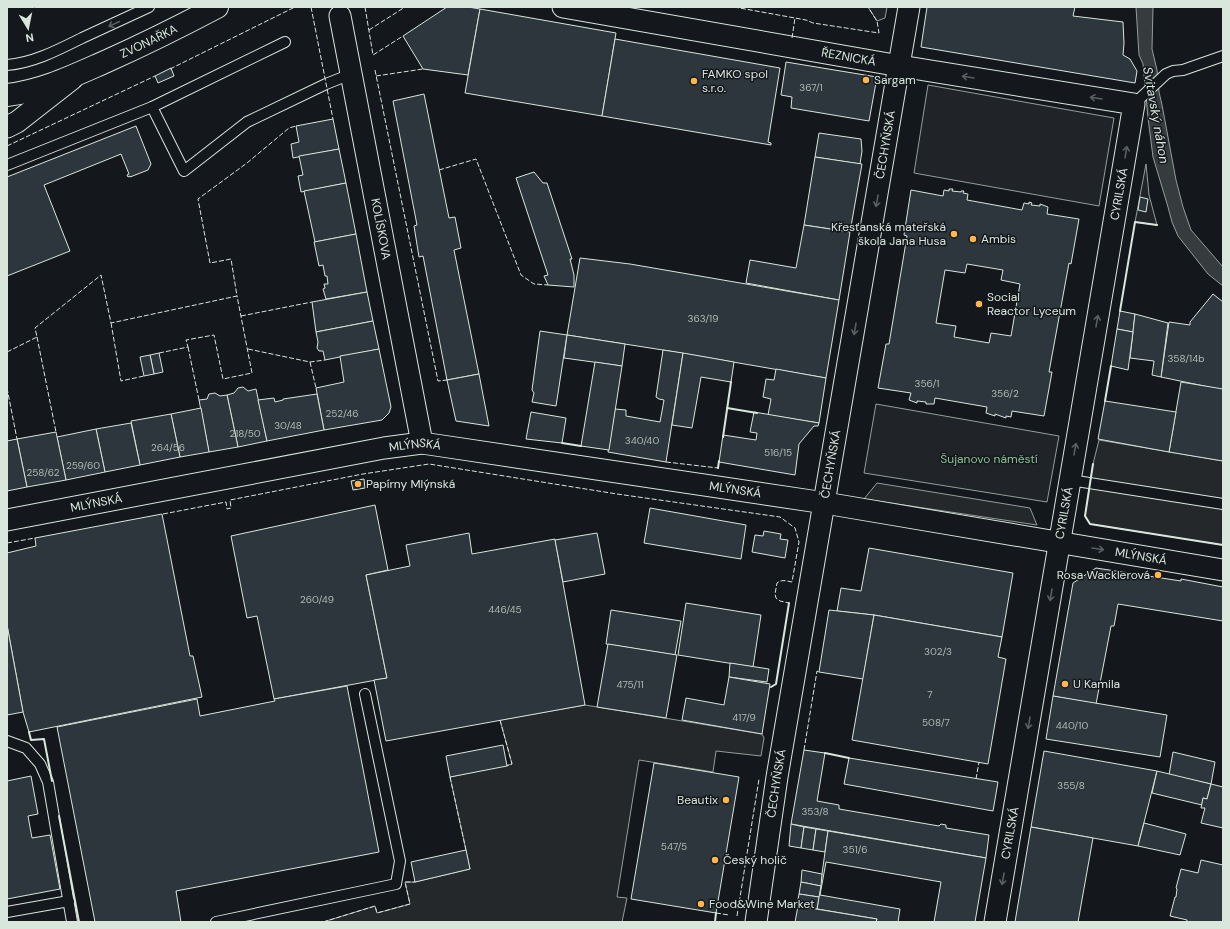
<svg xmlns="http://www.w3.org/2000/svg" width="1230" height="929" font-family="'DM Sans',sans-serif">
<style>
.green{fill:#202428;stroke:#939e99}
.parking{fill:#24282b;stroke:#939e99}
.water{fill:#363b3e;stroke:#939e99}
.building{fill:#2c363c;stroke:#d8e6dc;fill-rule:evenodd}
.lines{fill:none;stroke-linecap:round;stroke-linejoin:round}
.lane-casing{stroke:#d8e6dc;stroke-width:12}
.street-casing{stroke:#d8e6dc;stroke-width:23}
.primary-casing{stroke:#d8e6dc;stroke-width:24}
.lane{stroke:#14181c;stroke-width:10}
.street{stroke:#14181c;stroke-width:21}
.primary{stroke:#14181c;stroke-width:22}
.fence{stroke:#d8e6dc;stroke-width:1;stroke-dasharray:5 2;stroke-linecap:butt}
.wall{stroke:#d8e6dc;stroke-width:2}
.oneway{stroke:#59605f}
.poi-dot{fill:#ffb74d;stroke:#14181c;stroke-width:1.5}
.labels{text-anchor:middle;dominant-baseline:central;stroke-width:3;stroke-linejoin:round;paint-order:stroke}
.number-label{font-size:10px;fill:#adbab4}
.street-label{font-size:12px;fill:#d8e6dc;stroke:#14181c}
.poi-label{font-size:12px;fill:#d8e6dc;stroke:#14181c;text-anchor:start}
.park-label{font-size:12px;fill:#8ac095;stroke:#14181c}
.water-label{font-size:13px;font-style:italic;fill:#d8e6dc;stroke:#14181c}
</style>
<rect width="100%" height="100%" fill="#14181c"/>
<!-- green -->
<g class="green">
<polygon points="868,7 887,7 885,18 877,21"/>
<polygon points="928,85 1114,118 1099,206 914,173"/>
<polygon points="1146,164 1149,195 1157,225 1135,222"/>
<polygon points="876,404 1059,436 1047,502 864,473"/>
</g>
<!-- parking -->
<g class="parking">
<polygon points="1099,440 1223,461 1223,545 1090,524 1085,516 1093,464"/>
<polygon points="877,483 1030,508 1037,525 864,499"/>
<polygon points="585,705 762,734 764,738 761,756 716,751 713,772 639,760 617,897 627,898 622,922 323,922 375,906 377,913 410,904 405,882 415,882 470,869 450,777 512,764 500,720"/>
</g>
<!-- water -->
<polygon class="water" points="1136,7 1153,7 1152,49 1157,70 1159,92 1162,105 1176,180 1183,207 1191,230 1223,267 1223,286 1208,274 1178,236 1172,222 1168,207 1153,157 1148,118 1143,64 1139,55"/>
<!-- building -->
<g class="building">
<polygon points="447,7 468,7 480,9 468,75 423,69 403,36"/>
<polygon points="927,7 1075,7 1073,16 1123,22 1124,43 1123,55 1130,59 1137,71 1135,83 921,47"/>
<polygon points="480,9 616,33 602,116 465,93"/>
<polygon points="615,39 780,68 768,142 771,143 771,145 602,116"/>
<polygon points="786,62 877,77 869,121 791,108 792,97 781,95"/>
<polygon points="171,68 174,76 158,83 155,76"/>
<polygon points="424,94 449,218 455,217 461,248 454,250 479,374 447,380 423,256 419,257 414,226 417,225 393,101"/>
<polygon points="333,119 339,149 293,158 291,144 299,142 296,126"/>
<polygon points="136,126 151,164 148,170 130,177 130,176 128,177 127,175 129,174 121,154 44,185 70,251 7,276 7,177"/>
<polygon points="819,133 861,139 862,151 860,164 815,157"/>
<polygon points="339,149 346,183 301,192 298,176 303,175 299,156"/>
<polygon points="815,157 862,164 850,232 804,225"/>
<polygon points="534,172 543,183 547,183 572,259 570,259 574,275 574,287 548,285 544,276 548,275 516,178"/>
<polygon points="346,183 356,234 315,242 304,191"/>
<path d="M 949,189 L 953,189 L 952,191 L 961,192 L 961,191 L 964,191 L 963,193 L 968,194 L 967,200 L 1022,210 L 1024,203 L 1029,204 L 1029,202 L 1032,203 L 1031,205 L 1040,206 L 1040,204 L 1048,207 L 1047,214 L 1079,219 L 1071,264 L 1069,263 L 1049,372 L 1052,372 L 1044,416 L 1012,411 L 1011,417 L 1006,416 L 1006,418 L 995,414 L 995,416 L 986,413 L 987,407 L 935,398 L 934,404 L 926,404 L 926,402 L 917,401 L 917,403 L 909,400 L 911,393 L 878,388 L 886,344 L 889,344 L 907,236 L 904,235 L 911,190 L 943,196 L 944,190 L 949,191 ZM 967,264 L 1003,270 L 1001,280 L 1020,284 L 1011,336 L 991,333 L 989,343 L 954,337 L 956,326 L 936,323 L 945,270 L 965,273 Z"/>
<polygon points="1140,197 1148,199 1146,212 1138,210"/>
<polygon points="804,225 850,232 839,300 746,283 750,260 796,268"/>
<polygon points="356,234 367,292 326,299 323,289 325,288 324,284 328,284 327,276 325,276 323,265 319,266 314,242"/>
<polygon points="580,258 630,264 839,300 826,378 663,350 567,335"/>
<polygon points="367,292 373,321 316,332 312,302"/>
<polygon points="1213,294 1223,302 1223,390 1161,377 1169,322 1190,325 1190,322"/>
<polygon points="1120,311 1135,314 1133,332 1117,329"/>
<polygon points="1135,314 1168,323 1161,377 1152,375 1154,361 1130,358"/>
<polygon points="373,321 379,349 325,360 323,351 319,351 317,348 318,342 316,332"/>
<polygon points="1117,329 1133,332 1128,370 1111,366"/>
<polygon points="540,331 567,335 556,406 532,402 534,393 532,390"/>
<polygon points="567,335 625,344 622,366 564,358"/>
<polygon points="379,349 391,407 389,413 382,420 324,430 316,388 344,382 340,356"/>
<polygon points="663,350 683,353 666,462 608,452 615,409 626,410 626,416 660,422 664,400 659,399 656,397"/>
<polygon points="159,353 163,372 154,374 150,355"/>
<polygon points="683,353 734,362 731,382 701,377 692,428 672,425"/>
<polygon points="150,355 154,374 144,376 140,357"/>
<polygon points="595,362 622,366 609,450 581,446"/>
<polygon points="776,369 826,378 819,423 768,415 771,399 763,397 766,379 774,380"/>
<polygon points="479,374 489,426 456,421 447,380"/>
<polygon points="1181,382 1223,389 1223,461 1169,452"/>
<polygon points="243,387 248,391 256,389 267,441 238,447 227,395 234,393 238,388"/>
<polygon points="215,393 220,396 227,395 238,447 209,452 199,400 207,399 209,394"/>
<polygon points="317,394 324,430 267,441 258,400 274,398 275,402 283,400 283,399"/>
<polygon points="1105,401 1176,412 1169,452 1098,439"/>
<polygon points="201,408 209,452 180,457 171,414"/>
<polygon points="531,412 566,418 562,443 526,439"/>
<polygon points="754,412 819,423 818,426 814,426 799,444 795,475 719,462 723,435 756,440 757,433 750,432"/>
<polygon points="171,414 180,457 140,465 131,421"/>
<polygon points="131,423 140,465 105,472 96,429"/>
<polygon points="96,429 105,472 66,480 57,437"/>
<polygon points="56,432 66,480 27,487 17,439"/>
<polygon points="17,439 27,487 7,491 7,441"/>
<polygon points="364,479 365,488 353,490 351,481"/>
<polygon points="375,505 388,570 366,575 387,678 274,699 257,616 247,618 231,536"/>
<polygon points="650,508 746,525 741,559 644,543"/>
<polygon points="162,514 190,656 193,656 202,697 29,732 23,712 7,625 7,553 36,546 35,538"/>
<polygon points="764,531 781,534 780,539 788,540 785,558 752,552 755,535 763,536"/>
<polygon points="469,533 472,554 555,539 585,705 386,741 374,680 387,678 366,575 410,566 406,545"/>
<polygon points="597,533 605,574 563,582 555,540"/>
<polygon points="869,548 1013,573 1002,637 874,615 837,611 841,588 861,591"/>
<polygon points="1096,568 1181,581 1181,579 1223,587 1223,621 1118,604 1114,626 1111,626 1096,704 1053,696 1073,583"/>
<polygon points="686,603 761,615 753,667 678,655"/>
<polygon points="611,610 681,621 675,655 606,644"/>
<polygon points="829,610 874,615 863,679 819,672"/>
<polygon points="874,615 1002,637 998,657 1006,659 988,764 852,740"/>
<polygon points="7,625 23,712 7,715"/>
<polygon points="608,644 677,655 666,718 597,707"/>
<polygon points="730,663 769,669 767,682 729,677"/>
<polygon points="729,677 770,684 762,734 682,720 686,698 724,705"/>
<polygon points="347,686 379,852 176,891 181,922 95,922 57,727 197,699 200,716 275,701 274,699"/>
<polygon points="1053,696 1167,715 1160,757 1046,739"/>
<polygon points="503,745 507,766 450,777 446,756"/>
<polygon points="804,750 825,753 817,801 839,805 839,809 939,826 941,824 946,825 946,828 989,835 986,858 791,824"/>
<polygon points="1044,751 1157,771 1138,846 1031,827"/>
<polygon points="1173,752 1215,762 1211,784 1169,775"/>
<polygon points="849,758 998,782 993,811 844,784"/>
<polygon points="654,763 739,777 716,913 631,899"/>
<polygon points="1157,771 1211,784 1207,799 1203,798 1202,805 1152,793"/>
<polygon points="31,776 38,814 28,816 32,838 50,835 60,889 7,899 7,779 7,781"/>
<polygon points="1211,784 1223,787 1223,828 1201,823 1205,808 1201,808 1203,798 1207,799"/>
<polygon points="1144,823 1186,834 1180,855 1138,846"/>
<polygon points="791,824 804,827 801,848 789,846"/>
<polygon points="804,827 816,829 813,850 801,848"/>
<polygon points="1031,827 1093,838 1078,922 1015,922"/>
<polygon points="816,829 828,831 825,852 813,850"/>
<polygon points="828,831 986,858 975,922 934,922 941,882 826,862 820,895 900,909 898,922 876,922 877,919 817,909"/>
<polygon points="466,850 470,869 415,882 411,862"/>
<polygon points="1201,860 1223,865 1223,922 1187,922 1187,920 1170,916 1175,897 1176,897 1177,889 1176,888 1181,869 1198,873"/>
<polygon points="802,870 822,874 821,886 801,882"/>
<polygon points="801,882 821,886 819,897 799,894"/>
<polygon points="799,894 819,897 817,909 797,905"/>
<polygon points="798,906 877,919 876,922 795,922"/>
</g>
<g class="lines">
<defs>
<g id="lane">
<path d="M 7,65 C 33,63 58,50 82,38 C 104,28 127,17 149,7"/>
<polyline points="1134,104 1166,74 1173,71 1183,70 1223,56"/>
<polyline points="152,107 184,171 247,122 326,84 351,74"/>
<polyline points="7,165 152,107 285,42"/>
<polyline points="1070,480 1223,504"/>
<polyline points="7,741 26,748 40,764 48,782 72,922"/>
<polyline points="7,912 69,901"/>
<polyline points="216,922 396,884 400,861 365,694"/>
</g>
<g id="street">
<path id="s1" d="M 563,7 L 900,66 L 1134,104 L 995,922"/>
<path id="s2" d="M 340,16 L 422,443"/>
<polyline points="7,127 17,122 72,79"/>
<path id="s3" d="M 7,520 L 384,448 L 422,443 L 825,503 L 1223,570"/>
<path id="s4" d="M 756,922 L 777,777 L 909,7"/>
</g>
<g id="primary">
<path id="s5" d="M 7,95 C 43,91 75,75 107,61 C 145,44 181,26 217,7"/>
</g>
</defs>
<!-- lane casing -->
<use href="#lane" class="lane-casing"/>
<!-- street casing -->
<use href="#street" class="street-casing"/>
<!-- primary casing -->
<use href="#primary" class="primary-casing"/>
<!-- lane -->
<use href="#lane" class="lane"/>
<!-- street -->
<use href="#street" class="street"/>
<!-- primary -->
<use href="#primary" class="primary"/>
<!-- fence -->
<g class="fence">
<polyline points="311,7 333,119"/>
<polyline points="365,7 373,55 403,36"/>
<polyline points="734,7 795,18"/>
<polyline points="369,30 405,7"/>
<polyline points="792,38 795,18 806,20 813,23 879,33 877,21 868,7"/>
<polyline points="170,69 295,7"/>
<polyline points="375,70 438,381 447,380"/>
<polyline points="376,76 423,69"/>
<polyline points="7,146 155,76"/>
<polyline points="439,170 476,159 521,275 534,284 548,285"/>
<polyline points="241,316 312,302"/>
<polyline points="111,323 121,381 144,376"/>
<polyline points="37,337 56,432"/>
<polyline points="188,347 199,400"/>
<polyline points="248,349 310,362 325,360"/>
<polyline points="7,352 37,337 35,328 101,275 111,323 237,296 231,259 210,263 198,199 247,163 289,128 296,126"/>
<polyline points="159,353 188,347 186,340 214,335 223,379 252,373 237,296"/>
<polyline points="310,362 316,388"/>
<polyline points="7,388 17,439"/>
<polyline points="666,462 718,468"/>
<path d="M 163,514 L 226,502 L 227,509 L 231,508 L 230,500 L 363,474 L 429,464 L 617,494 L 780,517 L 795,528 L 799,542 L 792,582 C 787,581 782,579 777,583 L 775,594 L 776,598 L 780,601 L 789,603"/>
<polyline points="7,543 35,538"/>
<polyline points="500,720 512,764 507,766"/>
<polyline points="804,750 817,671 819,672"/>
<polyline points="450,777 466,850"/>
<polyline points="976,779 979,762"/>
<polyline points="716,913 729,915"/>
<polyline points="737,916 759,779"/>
<polyline points="323,922 375,906 377,913 410,904 405,882 415,882"/>
</g>
<!-- wall -->
<g class="wall">
<polyline points="1120,311 1135,222 1157,225"/>
<polyline points="1105,401 1111,366"/>
<polyline points="727,408 757,413"/>
<polyline points="723,437 731,382"/>
<polyline points="562,443 581,446"/>
<polyline points="1093,464 1085,516 1090,524 1223,545"/>
<polyline points="718,468 719,461"/>
<polyline points="771,687 776,684 789,603"/>
<polyline points="29,732 31,740 44,739 52,781"/>
<polyline points="825,753 849,758"/>
<polyline points="59,816 79,922"/>
<polyline points="715,922 716,913"/>
</g>
</g>
<!-- one-way arrows -->
<defs><path id="oneway-shaft" d="M-6 0H5M1.5-3L5.5 0L1.5 3" fill="none" stroke-width="1.6" stroke-linecap="round" stroke-linejoin="round"/></defs>
<g class="oneway">
<use href="#oneway-shaft" transform="translate(114 24) rotate(155)"/>
<use href="#oneway-shaft" transform="translate(968 77) rotate(-171)"/>
<use href="#oneway-shaft" transform="translate(1096 98) rotate(-171)"/>
<use href="#oneway-shaft" transform="translate(1126 152) rotate(-81)"/>
<use href="#oneway-shaft" transform="translate(877 201) rotate(100)"/>
<use href="#oneway-shaft" transform="translate(1097 321) rotate(-80)"/>
<use href="#oneway-shaft" transform="translate(855 329) rotate(100)"/>
<use href="#oneway-shaft" transform="translate(1075 449) rotate(-80)"/>
<use href="#oneway-shaft" transform="translate(1098 549) rotate(9)"/>
<use href="#oneway-shaft" transform="translate(1051 595) rotate(100)"/>
<use href="#oneway-shaft" transform="translate(1029 723) rotate(100)"/>
<use href="#oneway-shaft" transform="translate(1003 879) rotate(100)"/>
</g>
<!-- markers -->
<g class="poi-dot">
<circle cx="866" cy="80" r="4"/>
<circle cx="694" cy="81" r="4"/>
<circle cx="954" cy="234" r="4"/>
<circle cx="973" cy="239" r="4"/>
<circle cx="979" cy="304" r="4"/>
<circle cx="358" cy="484" r="4"/>
<circle cx="1158" cy="575" r="4"/>
<circle cx="1065" cy="684" r="4"/>
<circle cx="726" cy="800" r="4"/>
<circle cx="715" cy="860" r="4"/>
<circle cx="701" cy="904" r="4"/>
</g>
<g class="labels">
<!-- number labels -->
<g class="number-label">
<text x="811" y="87">367/1</text>
<text x="703" y="318">363/19</text>
<text x="1186" y="358">358/14b</text>
<text x="927" y="383">356/1</text>
<text x="1005" y="393">356/2</text>
<text x="342" y="413">252/46</text>
<text x="288" y="425">30/48</text>
<text x="245" y="433">218/50</text>
<text x="642" y="440">340/40</text>
<text x="168" y="447">264/56</text>
<text x="778" y="452">516/15</text>
<text x="83" y="465">259/60</text>
<text x="43" y="472">258/62</text>
<text x="317" y="599">260/49</text>
<text x="505" y="609">446/45</text>
<text x="938" y="651">302/3</text>
<text x="630" y="684">475/11</text>
<text x="930" y="694">7</text>
<text x="744" y="717">417/9</text>
<text x="936" y="722">508/7</text>
<text x="1072" y="725">440/10</text>
<text x="1071" y="785">355/8</text>
<text x="815" y="811">353/8</text>
<text x="674" y="846">547/5</text>
<text x="855" y="849">351/6</text>
</g>
<!-- street labels -->
<g class="street-label">
<text stroke="none"><textPath href="#s5" startOffset="152">ZVONAŘKA</textPath></text>
<text stroke="none"><textPath href="#s1" startOffset="290">ŘEZNICKÁ</textPath></text>
<text stroke="none"><textPath href="#s4" startOffset="788">ČECHYŇSKÁ</textPath></text>
<text transform="translate(1119 194) rotate(-80)">CYRILSKÁ</text>
<text stroke="none"><textPath href="#s2" startOffset="217">KOLÍSKOVA</textPath></text>
<text stroke="none"><textPath href="#s3" startOffset="415">MLÝNSKÁ</textPath></text>
<text stroke="none"><textPath href="#s4" startOffset="464">ČECHYŇSKÁ</textPath></text>
<text stroke="none"><textPath href="#s3" startOffset="739">MLÝNSKÁ</textPath></text>
<text stroke="none"><textPath href="#s3" startOffset="91">MLÝNSKÁ</textPath></text>
<text transform="translate(1064 513) rotate(-80)">CYRILSKÁ</text>
<text stroke="none"><textPath href="#s3" startOffset="1150">MLÝNSKÁ</textPath></text>
<text stroke="none"><textPath href="#s4" startOffset="140">ČECHYŇSKÁ</textPath></text>
<text transform="translate(1010 833) rotate(-80)">CYRILSKÁ</text>
</g>
<!-- poi labels -->
<g class="poi-label">
<text x="702" y="74">FAMKO spol<tspan x="702" dy="14">s.r.o.</tspan></text>
<text x="874" y="80">Sargam</text>
<text x="946" y="227" text-anchor="end">Křesťanská mateřská<tspan x="946" dy="14">škola Jana Husa</tspan></text>
<text x="981" y="239">Ambis</text>
<text x="987" y="297">Social<tspan x="987" dy="14">Reactor Lyceum</tspan></text>
<text x="366" y="484">Papírny Mlýnská</text>
<text x="1150" y="575" text-anchor="end">Rosa Wacklerová</text>
<text x="1073" y="684">U Kamila</text>
<text x="718" y="800" text-anchor="end">Beautix</text>
<text x="723" y="860">Český holič</text>
<text x="709" y="904">Food&amp;Wine Market</text>
</g>
<!-- park labels -->
<g class="park-label">
<text x="989" y="459">Šujanovo náměstí</text>
</g>
<!-- water labels -->
<g class="water-label">
<text transform="translate(1156 115) rotate(80)">Svitavský náhon</text>
</g>
</g>
<!-- border -->
<rect width="1230" height="929" fill="none" stroke="#d8e6dc" stroke-width="16"/>
<!-- north arrow -->
<g transform="translate(28 28) rotate(170)" stroke="#14181c" stroke-width="3" paint-order="stroke">
<path d="M0-3L7 15L0 10L-7 15Z" fill="#d8e6dc"/>
<text y="-6" font-size="11" font-weight="bold" text-anchor="middle" fill="#d8e6dc">N</text>
</g>
</svg>
